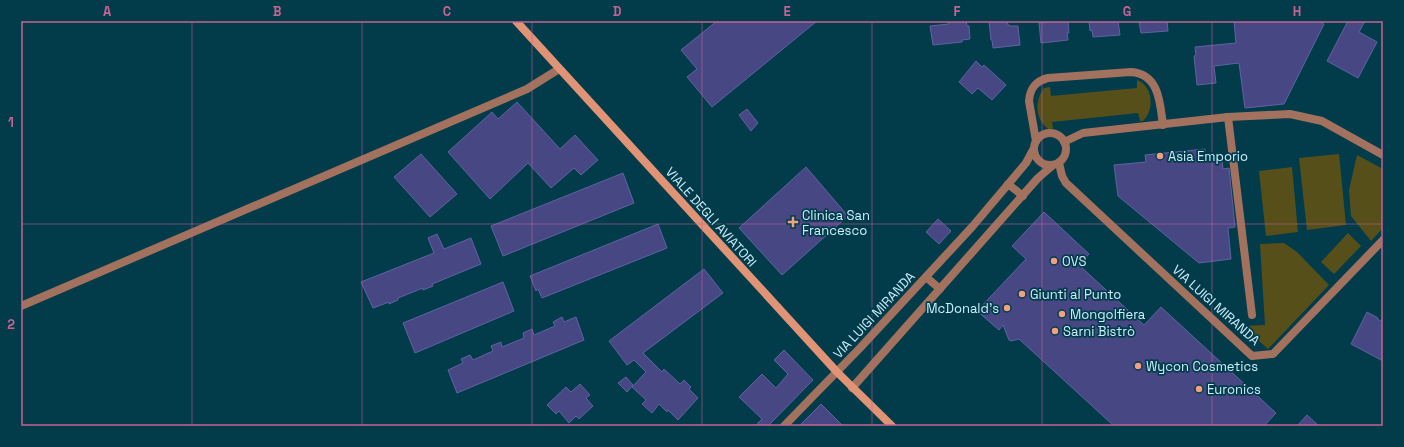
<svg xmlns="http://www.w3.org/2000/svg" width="1404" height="447" font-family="'Space Grotesk',sans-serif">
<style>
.green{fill:#564f1a}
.building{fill:#474784;stroke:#6062a1}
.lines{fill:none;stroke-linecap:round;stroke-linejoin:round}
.minor{stroke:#a3725f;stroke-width:8}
.secondary{stroke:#e19375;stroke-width:8}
.grid{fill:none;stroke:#c66393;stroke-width:1;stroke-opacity:0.55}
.poi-dot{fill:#f2a081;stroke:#023c4b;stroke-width:1.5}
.labels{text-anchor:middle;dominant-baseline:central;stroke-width:3.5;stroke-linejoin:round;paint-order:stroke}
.poi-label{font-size:13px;fill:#cdeffc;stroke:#023c4b;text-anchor:start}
.street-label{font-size:13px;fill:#cdeffc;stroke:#023c4b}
.neatline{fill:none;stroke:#c66393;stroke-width:1.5}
.grid-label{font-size:13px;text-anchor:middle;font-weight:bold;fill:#c66393}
</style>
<rect width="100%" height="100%" fill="#023c4b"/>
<!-- green -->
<g class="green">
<path d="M 1137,80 C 1153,86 1155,110 1143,121 L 1140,121 L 1138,113 L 1052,122 L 1053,128 L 1050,130 C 1035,121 1034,101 1044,88 L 1050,87 L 1051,96 L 1137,88 Z"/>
<polygon points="1339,154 1346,225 1307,230 1299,158"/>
<polygon points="1357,155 1383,169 1383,228 1371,241 1351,216 1349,190"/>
<polygon points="1292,167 1298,232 1266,236 1259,171"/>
<polygon points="1348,233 1361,246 1334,274 1321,262"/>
<polygon points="1284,243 1297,252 1329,285 1268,349 1242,326 1265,325 1260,244"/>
</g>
<!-- building -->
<g class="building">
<polygon points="717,21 817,21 712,107 687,77 697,69 681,50"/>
<polygon points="948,21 966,21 967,26 969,26 970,39 962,40 962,42 933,45 930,26 949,24"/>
<polygon points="989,21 1007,21 1008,25 1009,25 1010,26 1018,26 1020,45 993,48 992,40 991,40"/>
<polygon points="1048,21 1068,21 1069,33 1067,33 1068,40 1041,43 1039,23 1048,22"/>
<polygon points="1089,21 1118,21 1120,35 1093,37 1092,30 1090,31"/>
<polygon points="1139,21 1167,21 1168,31 1141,33"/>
<polygon points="1234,21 1318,21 1324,24 1284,104 1245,108 1239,63 1214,66 1216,83 1197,85 1194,56 1196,55 1195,47 1236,43"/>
<polygon points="1348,21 1365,21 1359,32 1377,42 1358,78 1327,61"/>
<polygon points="976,61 982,67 984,65 1006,85 992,100 978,88 972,94 959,82"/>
<polygon points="517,102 560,149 575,135 598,160 581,175 574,168 551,188 528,163 490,199 448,152 492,112 498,119"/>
<polygon points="747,109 758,123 751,131 739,115"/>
<polygon points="1205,149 1205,155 1214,154 1215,161 1222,160 1223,169 1229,168 1235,227 1228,228 1231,259 1199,263 1118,196 1114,165 1146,162 1145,155"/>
<polygon points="421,154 457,194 430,217 394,177"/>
<polygon points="806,167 848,216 782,275 739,228"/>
<polygon points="623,173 634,203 503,256 491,226"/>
<polygon points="1044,212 1089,254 1079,265 1144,325 1161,307 1276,413 1264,426 1114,426 1019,339 1011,341 1009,340 1003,325 999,330 977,311 1026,259 1012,246"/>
<polygon points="938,219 951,231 939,244 926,232"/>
<polygon points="658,224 667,248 542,298 538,289 536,291 530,276"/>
<polygon points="437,234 444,249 471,238 481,264 432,284 433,286 423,290 423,288 398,298 398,300 389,304 389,302 373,308 361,282 434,253 428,238"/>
<polygon points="704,269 723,293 643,353 662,372 664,369 680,384 684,380 691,387 689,389 698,398 678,420 668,410 667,412 659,404 652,413 642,404 646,400 632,387 646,372 634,360 627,365 609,341"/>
<polygon points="503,282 514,311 415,353 403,323"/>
<polygon points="1367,312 1378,318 1377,319 1383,322 1383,361 1351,344"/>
<polygon points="562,317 564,322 576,317 584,340 457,393 448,370 463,363 461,359 470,355 473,360 493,351 491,346 501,342 502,347 524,338 523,333 532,329 534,335 555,326 553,322"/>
<polygon points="784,350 813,380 768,426 755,426 762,419 739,397 762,374 776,388 788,374 774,360"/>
<polygon points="626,377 633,385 627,392 618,383"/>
<polygon points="580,384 590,395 586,398 593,406 579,419 576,416 569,423 559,411 556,414 547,405 566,387 571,392"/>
<polygon points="821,404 843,426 799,426"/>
<polygon points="1307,415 1319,426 1297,426"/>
</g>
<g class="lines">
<!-- minor -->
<g class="minor">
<polyline points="1228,117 1252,315"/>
<circle cx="1050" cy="149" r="16"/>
<path d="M 1036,141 L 1029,101 C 1030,88 1036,81 1048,78 L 1131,72 C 1159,74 1160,102 1163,125"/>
<polyline points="1064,142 1083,133 1228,117 1290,114 1322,121 1383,155"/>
<polyline points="1059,163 1062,176 1066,183 1252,356 1273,354 1383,240"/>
<polyline points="1008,184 1023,196"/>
<polyline points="926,277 940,289"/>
<polyline points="21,306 527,89 559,69"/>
<polyline points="852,388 1038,178 1052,166"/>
<polyline points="784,426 860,348 972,227 1026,163 1033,150"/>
</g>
<!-- secondary -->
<polyline class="secondary" points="516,21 837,372 892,426"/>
</g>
<!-- grid -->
<path class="grid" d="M 192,21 L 192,426M 362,21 L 362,426M 532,21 L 532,426M 702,21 L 702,426M 872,21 L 872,426M 1042,21 L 1042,426M 1212,21 L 1212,426M 21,224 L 1383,224"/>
<!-- markers -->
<g class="poi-dot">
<circle cx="1160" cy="156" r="4"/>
<path d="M791 216h4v4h4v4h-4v4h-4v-4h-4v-4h4z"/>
<circle cx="1054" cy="261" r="4"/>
<circle cx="1022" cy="294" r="4"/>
<circle cx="1007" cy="308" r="4"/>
<circle cx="1062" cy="314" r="4"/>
<circle cx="1055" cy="331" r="4"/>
<circle cx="1138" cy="366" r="4"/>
<circle cx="1199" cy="389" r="4"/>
</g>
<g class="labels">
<!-- poi labels -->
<g class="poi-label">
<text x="1168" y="156">Asia Emporio</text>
<text x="802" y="215">Clinica San<tspan x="802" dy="15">Francesco</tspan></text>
<text x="1062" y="261">OVS</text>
<text x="1030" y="294">Giunti al Punto</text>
<text x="999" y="308" text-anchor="end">McDonald's</text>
<text x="1070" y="314">Mongolfiera</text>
<text x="1063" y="331">Sarni Bistrò</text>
<text x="1146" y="366">Wycon Cosmetics</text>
<text x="1207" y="389">Euronics</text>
</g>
<!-- street labels -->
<g class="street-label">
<text transform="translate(711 217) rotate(48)">VIALE DEGLI AVIATORI</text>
<text transform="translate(1216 305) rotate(42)">VIA LUIGI MIRANDA</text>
<text transform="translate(874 315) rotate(-47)">VIA LUIGI MIRANDA</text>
</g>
</g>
<!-- border -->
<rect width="1404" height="447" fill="none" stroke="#023c4b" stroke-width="44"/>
<rect x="22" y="22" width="1360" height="403" class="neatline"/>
<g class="grid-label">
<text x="107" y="16">A</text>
<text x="277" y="16">B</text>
<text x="447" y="16">C</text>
<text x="617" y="16">D</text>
<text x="787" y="16">E</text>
<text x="957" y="16">F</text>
<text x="1127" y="16">G</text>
<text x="1297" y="16">H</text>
<text x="11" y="127">1</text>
<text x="11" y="329">2</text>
</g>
</svg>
